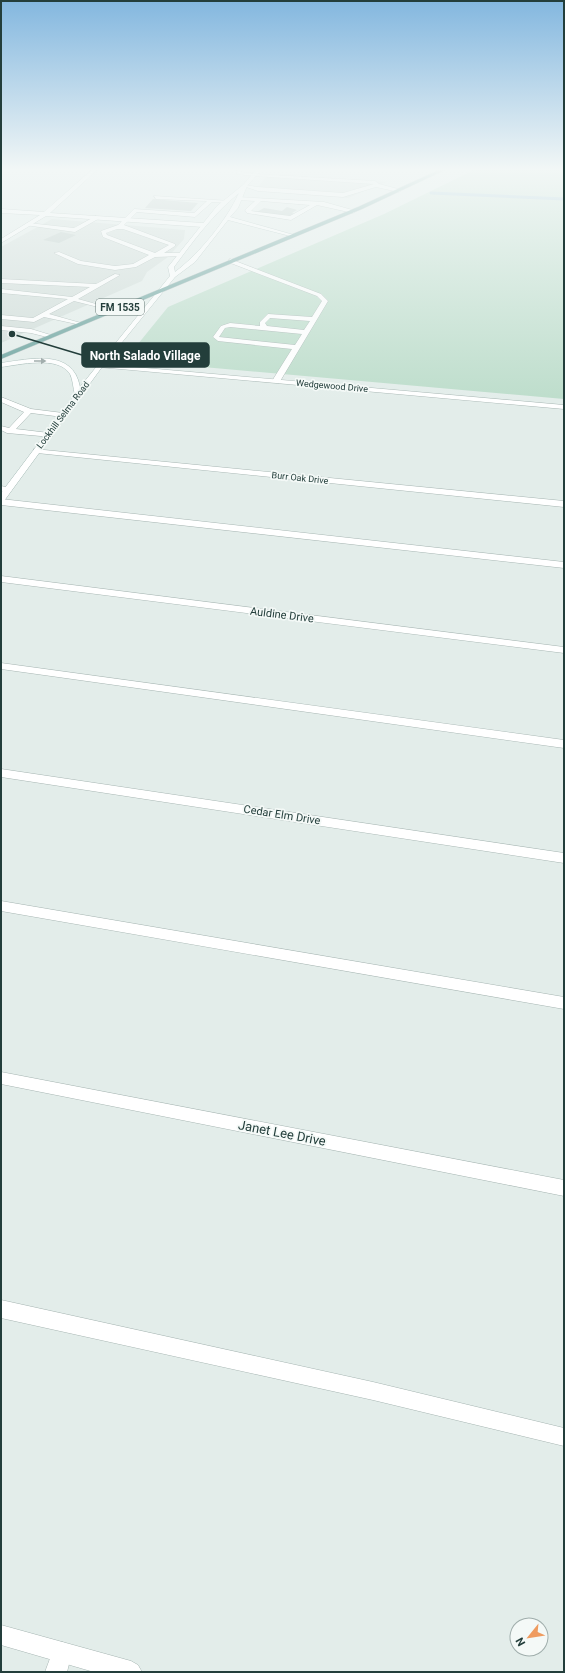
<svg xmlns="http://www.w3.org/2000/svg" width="565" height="1673" font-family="Roboto,sans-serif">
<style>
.built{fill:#d1ddd9}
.green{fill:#bdddcb}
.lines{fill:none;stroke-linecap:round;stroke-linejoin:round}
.stream{stroke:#8cbbd1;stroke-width:3}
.building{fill:#b9c8c4}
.service-casing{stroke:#a6b5b2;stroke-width:1}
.minor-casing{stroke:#a6b5b2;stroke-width:1}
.tertiary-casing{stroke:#a6b5b2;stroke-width:1}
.secondary-casing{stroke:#a2b8b4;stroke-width:1}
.primary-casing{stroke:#c1c9c8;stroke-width:1}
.service{fill:#fff;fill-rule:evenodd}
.minor{fill:#fff;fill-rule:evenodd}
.tertiary{fill:#fff;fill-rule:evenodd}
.secondary{fill:#fff;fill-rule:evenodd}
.primary{fill:#69a19c;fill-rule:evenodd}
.oneway{fill:#919e9d}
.labels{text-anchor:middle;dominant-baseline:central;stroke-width:3.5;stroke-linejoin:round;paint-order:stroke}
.far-street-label{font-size:9px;fill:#233e3b;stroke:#f4f9f7}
.shield{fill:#f4f9f7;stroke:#627673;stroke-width:1}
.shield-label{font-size:10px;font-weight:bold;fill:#233e3b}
.street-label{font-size:11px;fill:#233e3b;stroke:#f4f9f7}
.near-street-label{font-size:13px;fill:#233e3b;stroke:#f4f9f7}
.leader{fill:none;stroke:#233e3b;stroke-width:1.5}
.callout-dot{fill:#233e3b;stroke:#f4f9f7;stroke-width:1.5}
.callout{fill:#233e3b;stroke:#233e3b;stroke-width:1.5}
.callout-label{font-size:12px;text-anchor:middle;font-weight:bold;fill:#fff}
</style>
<rect width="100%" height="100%" fill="#e3edea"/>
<!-- built -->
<g class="built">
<polygon points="268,175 386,182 348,198 255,191"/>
<polygon points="52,219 185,230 184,239 168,257 147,272 142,281 1,343 1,247"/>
</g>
<!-- green -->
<polygon class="green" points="476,169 564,169 564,399 125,360 168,307 384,214"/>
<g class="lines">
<!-- stream -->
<polyline class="stream" points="431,193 564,199"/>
</g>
<!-- building -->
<g class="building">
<polygon points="153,199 198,203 191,211 145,208"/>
<polygon points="287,207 297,210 292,213 295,214 290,217 255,213 264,208 282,211"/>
<polygon points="61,232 76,235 59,243 43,240"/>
</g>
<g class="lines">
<defs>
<g id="service">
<polygon points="237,169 241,169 241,172 255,174 375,181 379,184 402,190 399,192 376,187 343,197 258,191 243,186 245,185 258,187 343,193 374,184 255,176 237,174"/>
<path d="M 154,196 L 230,201 L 227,203 L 212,202 L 195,217 L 137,212 L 124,225 L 175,244 L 175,246 L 164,253 L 180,253 L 182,256 L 155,257 L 136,267 L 115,270 L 78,264 L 54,253 L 59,252 L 81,261 L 115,266 L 133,264 L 149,255 L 103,237 L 101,231 L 118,225 L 134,209 L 194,213 L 207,201 L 156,199 ZM 117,229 L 123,229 L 169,245 L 155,253 L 107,235 L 106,233 Z"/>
<path d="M 237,197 L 324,202 L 356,211 L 353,213 L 317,205 L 291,220 L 247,213 L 245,210 L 255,201 L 239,200 ZM 261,201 L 310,205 L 290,216 L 251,211 Z"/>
<polygon points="96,216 98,219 75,232 25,225 28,223 74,228"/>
<path d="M 230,259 L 321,294 L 328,301 L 279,383 L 272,381 L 292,349 L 218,341 L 213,337 L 221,326 L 230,323 L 260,326 L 260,322 L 268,314 L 312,317 L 322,301 L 317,296 L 228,262 ZM 270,318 L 310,321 L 304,330 L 267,326 L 265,323 ZM 230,327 L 302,334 L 295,345 L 219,337 L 225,328 Z"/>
<polygon points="115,274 120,275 78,299 114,309 114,311 74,301 49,314 81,323 81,325 44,317 34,322 1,319 1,315 33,318 68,299 1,293 1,289 72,297 90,287 1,283 1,279 96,284"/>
<polygon points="1,326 31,329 54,336 51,338 31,333 1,330"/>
<polygon points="1,397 31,409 63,413 67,415 63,417 31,413 16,429 49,433 53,435 52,437 7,433 1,430 1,426 9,428 24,412 1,402"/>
<polygon points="1,486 11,488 12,490 8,492 1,491"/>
<polygon points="1,499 564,562 564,568 1,505"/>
<polygon points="1,663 564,740 564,748 1,669"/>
<polygon points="1,901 564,997 564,1009 1,911"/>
<polygon points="1,1300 373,1382 564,1428 564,1446 373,1400 1,1318"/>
<polygon points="62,1642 69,1645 72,1652 67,1672 45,1672 55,1645"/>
</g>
<g id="minor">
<polygon points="93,169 98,169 50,213 203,223 206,225 203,227 46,216 1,243 1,239 40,215 1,213 1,209 44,212"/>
<polygon points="100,364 564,405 564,409 98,367 98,365"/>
<polygon points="34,449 564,501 564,507 37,453 34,453"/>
<polygon points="1,576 564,647 564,653 1,582"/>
<polygon points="1,769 564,853 564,863 1,777"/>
<polygon points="1,1072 564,1180 564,1196 1,1084"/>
</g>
<polygon id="tertiary" points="1,1625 131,1661 138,1665 142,1672 94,1672 1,1645"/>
<path id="secondary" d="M 257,169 L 262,169 L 247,186 L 238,208 L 230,217 L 294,235 L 294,237 L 228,220 L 195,262 L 175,277 L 102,367 L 4,501 L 1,502 L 1,493 L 75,395 C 73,388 73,380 70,374 C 58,355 19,365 1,367 L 1,363 C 30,359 73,348 80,387 L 170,276 L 168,267 L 217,206 L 243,185 ZM 239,193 C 226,221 200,253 175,272 L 174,267 C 194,240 213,214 239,193 Z"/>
<polygon id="primary" points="441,169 447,169 362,209 1,359 1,355 358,207"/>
</defs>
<!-- service casing -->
<use href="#service" class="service-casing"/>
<!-- minor casing -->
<use href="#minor" class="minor-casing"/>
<!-- tertiary casing -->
<use href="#tertiary" class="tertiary-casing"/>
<!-- secondary casing -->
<use href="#secondary" class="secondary-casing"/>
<!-- primary casing -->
<use href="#primary" class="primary-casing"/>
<!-- service -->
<use href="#service" class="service"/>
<!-- minor -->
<use href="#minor" class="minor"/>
<!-- tertiary -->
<use href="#tertiary" class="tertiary"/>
<!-- secondary -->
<use href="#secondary" class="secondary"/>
<!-- primary -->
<use href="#primary" class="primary"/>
</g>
<!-- one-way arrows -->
<defs><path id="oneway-solid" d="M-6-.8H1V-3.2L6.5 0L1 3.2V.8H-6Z"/></defs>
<use class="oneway" href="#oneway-solid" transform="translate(40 361)"/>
<!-- sky -->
<linearGradient id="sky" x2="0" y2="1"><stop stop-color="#83b7df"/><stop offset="0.42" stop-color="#f2f7f6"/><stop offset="1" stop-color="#f2f7f6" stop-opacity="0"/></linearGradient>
<rect width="565" height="403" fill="url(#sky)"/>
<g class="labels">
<!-- far-street labels -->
<g class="far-street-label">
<text transform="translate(332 386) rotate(5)">Wedgewood Drive</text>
<text transform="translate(63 415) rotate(-53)">Lockhill Selma Road</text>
<text transform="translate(300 478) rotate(6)">Burr Oak Drive</text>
</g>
<!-- shield labels -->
<rect class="shield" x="96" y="299" width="48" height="16" rx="3"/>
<g class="shield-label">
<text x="120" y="307">FM 1535</text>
</g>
<!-- street labels -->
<g class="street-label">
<text transform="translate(282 615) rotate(7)">Auldine Drive</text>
<text transform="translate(282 815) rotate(9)">Cedar Elm Drive</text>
</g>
<!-- near-street labels -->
<g class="near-street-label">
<text transform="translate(282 1133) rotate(11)">Janet Lee Drive</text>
</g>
</g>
<!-- callouts -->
<path class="leader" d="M12 334L82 355"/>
<circle class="callout-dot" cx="12" cy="334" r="4"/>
<rect class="callout" x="82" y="343" width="127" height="24" rx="4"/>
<g class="callout-label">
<text x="145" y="360">North Salado Village</text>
</g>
<!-- border -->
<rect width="565" height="1673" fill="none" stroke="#233e3b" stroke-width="4"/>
<!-- north arrow -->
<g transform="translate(529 1637) rotate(240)"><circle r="19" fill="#f4f9f7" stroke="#a0aeac"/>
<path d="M0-3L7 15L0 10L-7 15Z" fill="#ef9b5f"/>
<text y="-6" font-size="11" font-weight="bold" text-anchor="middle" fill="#233e3b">N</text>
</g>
</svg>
